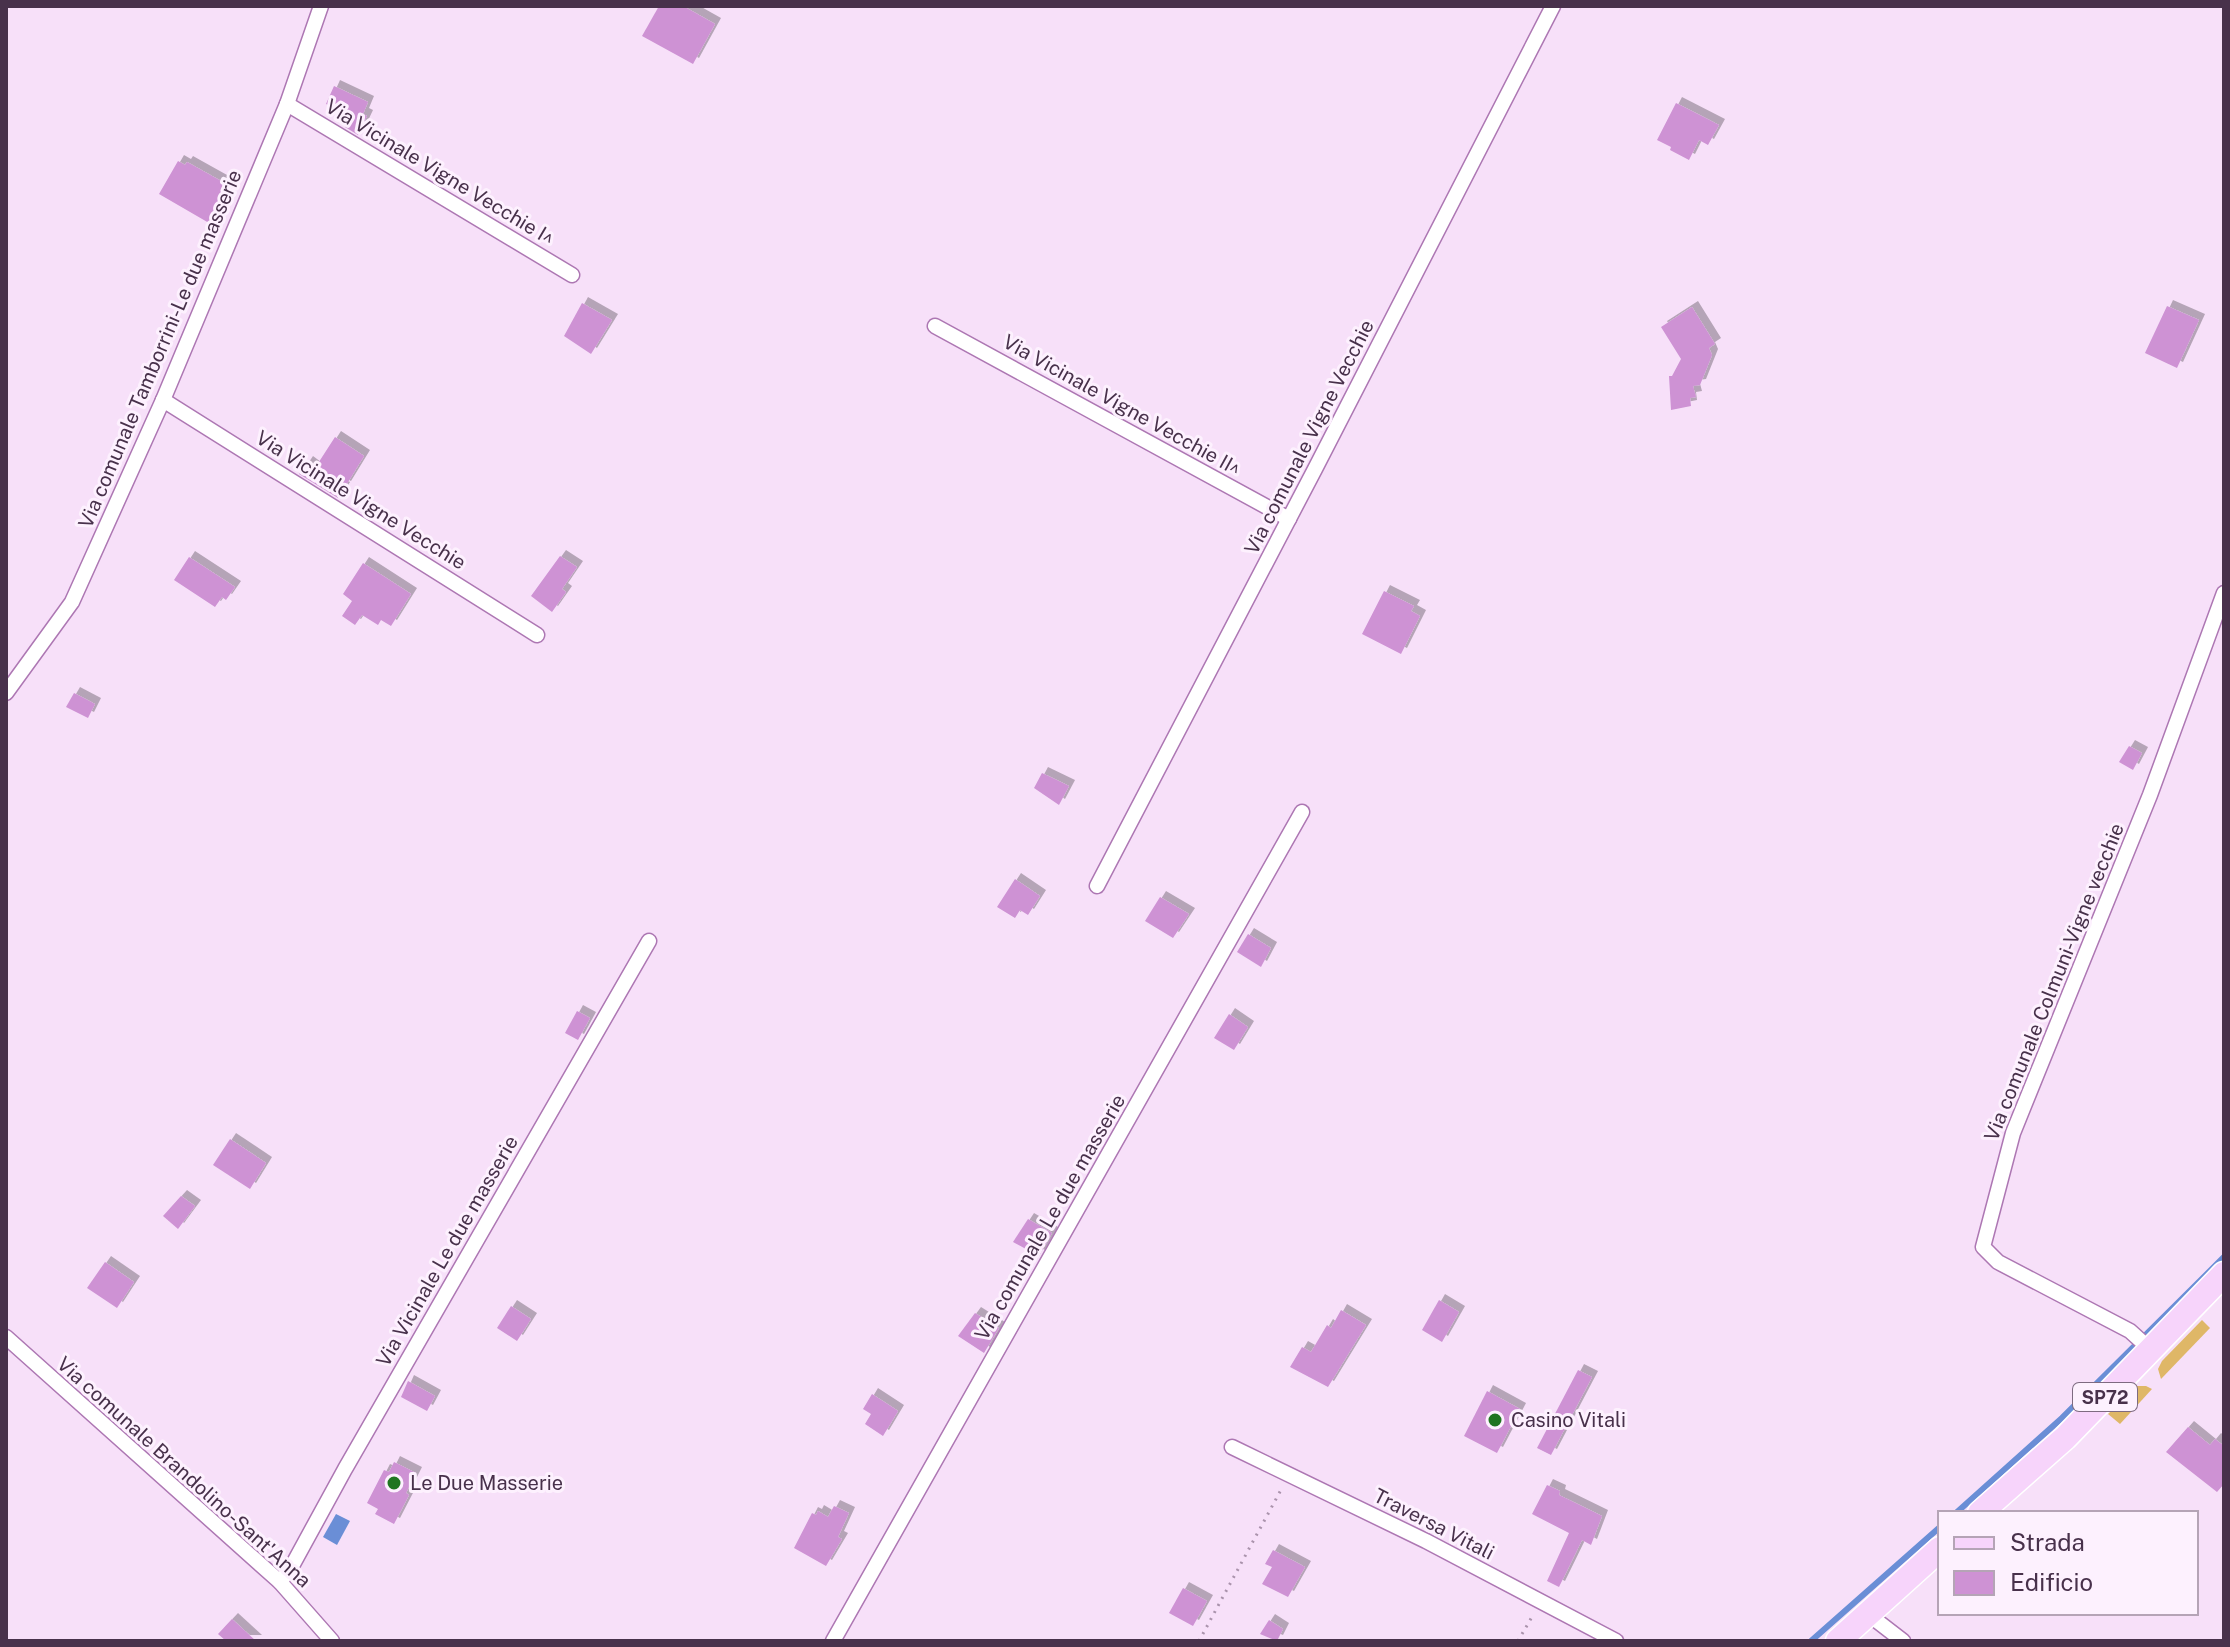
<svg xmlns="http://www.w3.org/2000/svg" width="2230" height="1647" font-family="'Public Sans',sans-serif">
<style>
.green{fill:#dfb767}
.water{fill:#6a8ed6}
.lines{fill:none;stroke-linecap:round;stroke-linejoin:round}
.stream{stroke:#6a8ed6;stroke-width:6}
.building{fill:#ce92d4;filter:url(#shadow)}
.street-casing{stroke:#ad77b3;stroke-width:17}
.primary-casing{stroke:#fff;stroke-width:27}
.path{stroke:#aa93ac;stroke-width:3;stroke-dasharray:2 6;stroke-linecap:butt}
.street{stroke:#fff;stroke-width:14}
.primary{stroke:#f7d4fb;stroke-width:24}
.poi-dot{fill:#207521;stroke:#fdf1fe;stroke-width:3}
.labels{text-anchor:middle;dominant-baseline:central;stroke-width:6;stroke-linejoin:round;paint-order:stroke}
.shield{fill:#fdf1fe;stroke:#7e6b81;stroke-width:2}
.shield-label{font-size:18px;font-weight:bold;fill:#48314b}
.street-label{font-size:20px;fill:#48314b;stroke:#fdf1fe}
.poi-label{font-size:20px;fill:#48314b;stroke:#fdf1fe;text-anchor:start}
</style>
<defs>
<filter id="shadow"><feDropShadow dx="6" dy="-6" stdDeviation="0" flood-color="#0004"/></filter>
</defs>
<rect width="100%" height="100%" fill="#f7e0f9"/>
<!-- green -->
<g class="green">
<polygon points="2202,1320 2210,1328 2161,1379 2158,1369 2162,1361"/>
<polygon points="2137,1386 2146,1386 2152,1389 2120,1424 2108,1414"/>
</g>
<!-- water -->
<polygon class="water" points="336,1514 350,1521 337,1545 323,1537"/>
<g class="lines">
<!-- stream -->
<g class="stream">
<polyline points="1956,1513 2062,1418 2224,1257"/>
<polyline points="1811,1641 1940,1527"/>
</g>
</g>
<!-- building -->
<g class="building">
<polygon points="659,6 683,6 715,24 693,64 642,36"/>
<polygon points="334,86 368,102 363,114 367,116 358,135 345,127 351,115 326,104"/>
<polygon points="1676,103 1719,125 1708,145 1699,140 1689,160 1670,150 1671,147 1657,140"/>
<polygon points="178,161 185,165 187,162 230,186 209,223 159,194"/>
<polygon points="582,303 612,320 591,354 564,336"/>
<polygon points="2167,306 2199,320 2177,368 2145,353"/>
<polygon points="1692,307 1715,344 1709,348 1712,355 1700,385 1693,386 1696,397 1690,398 1691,406 1671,410 1669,376 1672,376 1681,359 1661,327"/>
<polygon points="335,437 364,456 345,487 337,483 344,488 338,498 299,474 307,462 315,468"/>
<polygon points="560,556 577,567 562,589 566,592 552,612 531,596"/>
<polygon points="189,557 235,587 226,600 222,597 215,607 174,580"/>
<polygon points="363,563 411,594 391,626 381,620 378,625 362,615 355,625 342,616 352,601 343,594"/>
<polygon points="1384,591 1414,606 1411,611 1420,616 1401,654 1362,634"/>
<polygon points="74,693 95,704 88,718 66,707"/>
<polygon points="2129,746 2142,753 2133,770 2119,762"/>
<polygon points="1042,773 1069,786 1059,805 1034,788"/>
<polygon points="1015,879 1040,896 1028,915 1020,910 1015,918 997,907"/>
<polygon points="1160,897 1189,914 1173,938 1145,921"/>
<polygon points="1248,934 1271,948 1261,967 1237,952"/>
<polygon points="577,1011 590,1018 578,1040 565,1033"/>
<polygon points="1229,1014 1248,1027 1234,1050 1214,1038"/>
<polygon points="230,1139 266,1163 250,1189 213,1165"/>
<polygon points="181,1196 195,1206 178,1229 163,1216"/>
<polygon points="1028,1219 1052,1233 1039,1256 1013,1242"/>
<polygon points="105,1262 134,1282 117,1308 87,1288"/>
<polygon points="1439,1300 1459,1312 1442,1342 1422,1330"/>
<polygon points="511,1306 531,1319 517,1341 497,1328"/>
<polygon points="1341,1310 1366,1325 1328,1387 1290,1367 1302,1347 1311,1352 1327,1325 1331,1328"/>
<polygon points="975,1313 999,1328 984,1353 958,1336"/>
<polygon points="1578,1370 1592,1377 1551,1455 1537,1448"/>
<polygon points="408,1381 435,1396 427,1411 401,1397"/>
<polygon points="1487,1391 1520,1409 1497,1453 1464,1436"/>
<polygon points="872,1394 898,1411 883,1436 865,1424 871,1414 863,1409"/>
<polygon points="2188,1427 2210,1445 2215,1439 2224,1446 2224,1484 2217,1492 2166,1452"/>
<polygon points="394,1462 416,1473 406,1493 409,1495 394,1524 375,1514 378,1509 367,1503 384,1470 389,1472"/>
<polygon points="1547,1485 1560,1491 1559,1495 1602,1516 1591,1545 1582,1540 1559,1587 1547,1581 1569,1533 1532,1514"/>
<polygon points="834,1506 849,1513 838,1537 842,1539 826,1566 794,1548 812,1513 816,1515 818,1511 828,1517"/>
<polygon points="1273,1550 1305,1567 1288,1597 1262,1584 1272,1567 1265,1564"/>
<polygon points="1183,1588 1207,1601 1193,1626 1169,1613"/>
<polygon points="232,1619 256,1641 226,1641 218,1634"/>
<polygon points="1269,1620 1283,1629 1277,1641 1260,1634"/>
</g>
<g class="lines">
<defs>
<g id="street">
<polyline points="287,104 572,275"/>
<polyline points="935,326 1289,519"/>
<polyline points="163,400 537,635"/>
<polyline points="6,693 72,602 163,400 287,104 321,6"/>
<polyline points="1097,886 1315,469 1553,6"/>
<polyline points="6,1337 280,1582 332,1641"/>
<polyline points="2151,1350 2130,1331 1998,1262 1983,1247 2013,1133 2150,795 2224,593"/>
<polyline points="1232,1447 1426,1541 1616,1641"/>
<polyline points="280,1582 292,1566 345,1469 649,941"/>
<polyline points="1868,1614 1903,1641"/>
<polyline points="833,1641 1302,812"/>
</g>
<g id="primary">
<polyline points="1980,1513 2065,1438 2224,1274"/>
<polyline points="1838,1641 1940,1549"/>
</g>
</defs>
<!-- street casing -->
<use href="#street" class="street-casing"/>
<!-- primary casing -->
<use href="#primary" class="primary-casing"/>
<!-- path -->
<g class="path">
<polyline points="1199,1641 1282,1488"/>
<polyline points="1518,1641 1533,1615"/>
</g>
<!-- street -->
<use href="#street" class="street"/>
<!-- primary -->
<use href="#primary" class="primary"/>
</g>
<!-- markers -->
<g class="poi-dot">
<circle cx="1495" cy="1420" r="8"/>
<circle cx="394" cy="1483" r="8"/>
</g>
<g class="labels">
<!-- shield labels -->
<rect class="shield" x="2073" y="1383" width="64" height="28" rx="6"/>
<g class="shield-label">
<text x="2105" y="1397">SP72</text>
</g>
<!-- street labels -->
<g class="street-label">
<text transform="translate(440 172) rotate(31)">Via Vicinale Vigne Vecchie I^</text>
<text transform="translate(160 349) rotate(-67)">Via comunale Tamborrini-Le due masserie</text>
<text transform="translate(1122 405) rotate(29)">Via Vicinale Vigne Vecchie II^</text>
<text transform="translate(1309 437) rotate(-63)">Via comunale Vigne Vecchie</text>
<text transform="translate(361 500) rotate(32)">Via Vicinale Vigne Vecchie</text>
<text transform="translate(2054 982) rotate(-68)">Via comunale Colmuni-Vigne vecchie</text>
<text transform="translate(1050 1217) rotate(-60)">Via comunale Le due masserie</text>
<text transform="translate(447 1251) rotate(-60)">Via Vicinale Le due masserie</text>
<text transform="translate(184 1472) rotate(42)">Via comunale Brandolino-Sant'Anna</text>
<text transform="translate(1434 1524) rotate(27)">Traversa Vitali</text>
</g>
<!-- poi labels -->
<g class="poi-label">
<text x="1511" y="1420">Casino Vitali</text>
<text x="410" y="1483">Le Due Masserie</text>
</g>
</g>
<!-- border -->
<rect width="2230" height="1647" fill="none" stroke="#48314b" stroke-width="16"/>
<!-- legend -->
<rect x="1938" y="1511" width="260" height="104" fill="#fdf1fe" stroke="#b5a4b6" stroke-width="2"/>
<rect x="1954" y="1537" width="40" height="12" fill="#f7d4fb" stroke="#b5a4b6" stroke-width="2"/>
<text x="2010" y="1551" font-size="24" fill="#48314b">Strada</text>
<rect x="1954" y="1571" width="40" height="24" fill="#ce92d4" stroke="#b5a4b6" stroke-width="2"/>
<text x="2010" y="1591" font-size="24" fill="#48314b">Edificio</text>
</svg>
